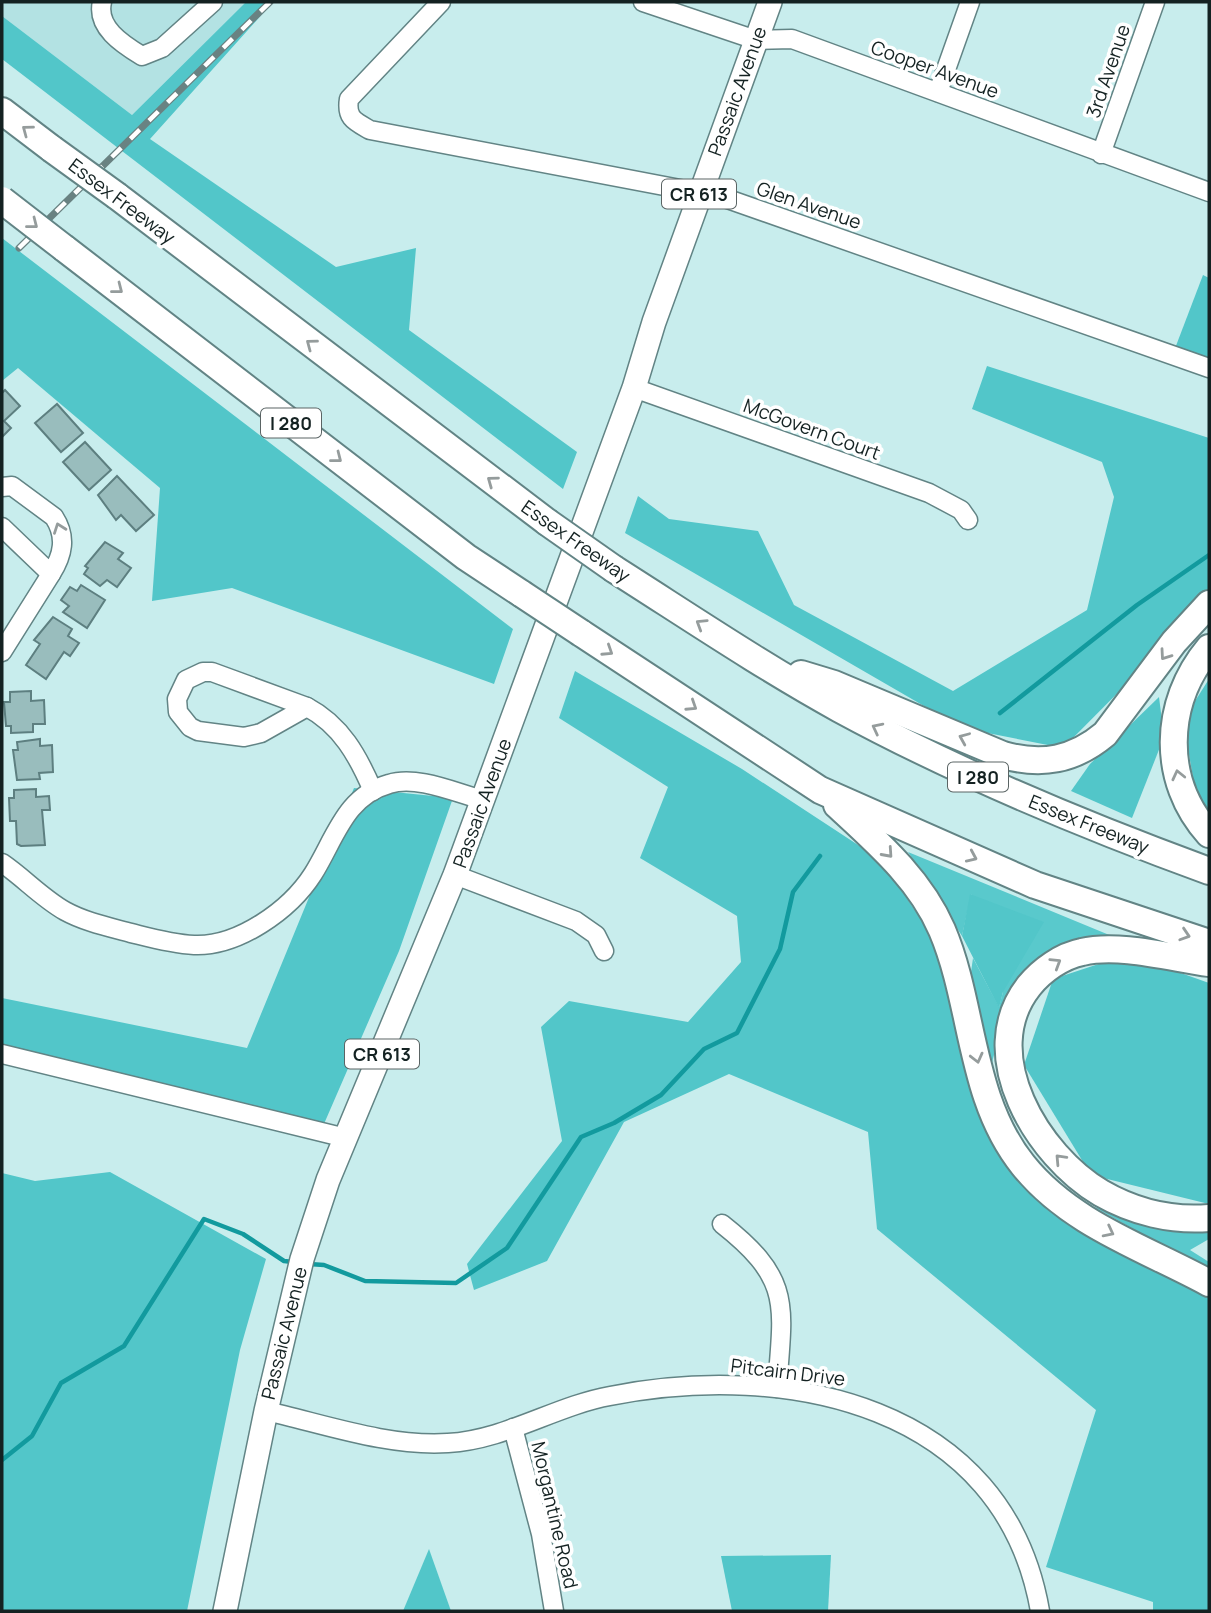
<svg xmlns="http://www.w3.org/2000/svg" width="1211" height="1613" font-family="Manrope,sans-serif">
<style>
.built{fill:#b3e2e3}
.green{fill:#59c9cc}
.forest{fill:#52c6c9}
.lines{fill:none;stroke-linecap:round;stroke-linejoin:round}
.stream{stroke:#129a9e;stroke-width:4.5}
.building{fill:#99bdbd;stroke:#5d7f80;stroke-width:2}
.minor-casing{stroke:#628485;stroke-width:21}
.major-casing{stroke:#628485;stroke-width:26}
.highway-casing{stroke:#628485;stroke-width:30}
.minor{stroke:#fff;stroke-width:18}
.major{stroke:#fff;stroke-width:23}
.highway{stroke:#fff;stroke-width:26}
.rail-casing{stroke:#698282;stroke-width:7}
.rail{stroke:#fff;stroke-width:4.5;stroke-dasharray:13;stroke-linecap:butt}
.highway-bridge-casing{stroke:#628485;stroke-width:30;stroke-linecap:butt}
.highway-bridge{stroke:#fff;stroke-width:26}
.oneway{stroke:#959c9c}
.labels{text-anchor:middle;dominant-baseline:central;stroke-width:7;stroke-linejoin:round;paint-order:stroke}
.shield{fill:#fff;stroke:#5a6464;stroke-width:2}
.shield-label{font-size:18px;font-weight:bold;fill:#142222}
.street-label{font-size:19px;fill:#142222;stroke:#fff}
</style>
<rect width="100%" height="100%" fill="#c8eded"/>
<!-- built -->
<polygon class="built" points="2,2 246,2 132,115 2,16"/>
<!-- green -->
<g class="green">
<polygon points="908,852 1119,939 1079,944 1002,1023 990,1071 970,979 973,958 999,1007 1003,992 971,894 962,936"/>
<polygon points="1094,1207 1172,1228 1209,1227 1209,1239 1190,1250 1209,1262 1209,1276 1180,1255"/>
</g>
<!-- forest -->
<g class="forest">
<polygon points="246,2 273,2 150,139 336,267 416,248 409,330 577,452 563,489 2,59 2,16 132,115"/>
<polygon points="2,238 513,629 494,684 232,588 152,601 160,488 18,368 2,381"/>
<polygon points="1203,275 1209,278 1209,364 1174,351"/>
<polygon points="987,366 1209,438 1209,601 1063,748 962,728 625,533 638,496 669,519 758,531 794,605 953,691 1087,610 1114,497 1102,462 972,409"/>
<polygon points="575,671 742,769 881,860 939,946 974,1088 1073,1225 1209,1296 1209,1611 1153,1611 1153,1602 1046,1567 1096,1410 877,1229 868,1132 729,1074 624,1122 547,1261 474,1290 467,1264 562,1141 541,1027 569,1001 688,1022 741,962 737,916 640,858 668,787 559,718"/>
<polygon points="1209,679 1209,816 1198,806 1183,720"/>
<polygon points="1159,697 1164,737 1132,818 1071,791 1090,764"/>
<polygon points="354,788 453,798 399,951 317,1140 2,1054 2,998 247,1048"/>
<polygon points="970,894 1044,922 1003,992 999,1008 962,936"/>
<polygon points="1120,957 1147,961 1209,983 1209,1204 1091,1175 1024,1065 1053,979"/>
<polygon points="110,1172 266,1259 240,1350 187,1611 2,1611 2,1173 35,1181"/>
<polygon points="429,1549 451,1611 403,1611"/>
<polygon points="831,1555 828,1611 732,1611 721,1556"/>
</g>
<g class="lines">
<!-- stream -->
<g class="stream">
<polyline points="1000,713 1137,605 1209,555"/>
<polyline points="309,1264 324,1265 365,1281 456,1283 507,1248 581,1137 614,1123 661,1095 704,1049 737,1033 780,949 793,892 820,856"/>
<polyline points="2,1460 32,1436 61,1383 124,1346 204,1219 243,1234 284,1261 293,1262"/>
</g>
</g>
<!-- building -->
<g class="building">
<polygon points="5,390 20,406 4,421 11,428 2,437 2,393"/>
<polygon points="57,404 83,433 61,452 35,423"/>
<polygon points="85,442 111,470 89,490 63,462"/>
<polygon points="117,476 154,515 136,531 121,515 116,520 98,495"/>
<polygon points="105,542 123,553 118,559 131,568 117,587 107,580 100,586 84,574 88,568 85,566"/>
<polygon points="81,585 105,600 87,628 63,612 69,606 61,600 70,587 77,591"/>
<polygon points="53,617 72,629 68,636 79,643 70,656 64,652 46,679 26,665 40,644 34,640"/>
<polygon points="31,691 31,701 44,700 45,724 33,724 33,732 11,733 11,726 6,726 4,702 10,702 10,692"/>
<polygon points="40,739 40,746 52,745 53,772 39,773 40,779 17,780 13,750 18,750 17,742"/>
<polygon points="36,789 36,797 49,796 50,810 42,810 45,845 21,846 17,844 16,821 10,821 9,798 14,798 14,790"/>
</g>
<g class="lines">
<defs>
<g id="minor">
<path d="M 102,2 C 96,27 122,44 142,56 L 162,48 L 213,2"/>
<path d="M 441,2 L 349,99 C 346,118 354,121 370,130 L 722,197 L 1209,368"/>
<polyline points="643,2 756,40 792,39 1209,192"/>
<polyline points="938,92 970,2"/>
<polyline points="1101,154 1155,2"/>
<polyline points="634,388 929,493 961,510 968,520"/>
<path d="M 2,487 L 12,486 L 54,517 C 67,537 63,555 51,574 L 2,527"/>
<polyline points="2,652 51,574"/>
<polygon points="203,672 212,672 307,707 261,733 244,737 198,731 190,727 178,712 177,699 186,680"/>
<path d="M 307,707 C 341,725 358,756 373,791"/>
<path d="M 2,863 C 24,878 42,898 65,911 C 85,922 109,927 131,933 C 151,938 172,944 194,945 C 238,947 290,910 313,874 C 335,839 345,796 389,784 C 417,775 456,793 483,800"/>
<polyline points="455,875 576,921 596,935 604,951"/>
<polyline points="2,1054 346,1138"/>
<path d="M 722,1224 C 793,1280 783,1305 777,1388"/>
<path d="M 266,1411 C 324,1424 388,1447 448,1443 C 505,1440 555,1406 610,1396 C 786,1361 1004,1404 1040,1611"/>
<polyline points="513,1428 541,1534 554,1611"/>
</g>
<polyline id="major" points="225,1611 266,1411 302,1259 328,1180 455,875 634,388 654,322 770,2"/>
<g id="highway">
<polyline points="2,111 52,149"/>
<polyline points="117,196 547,522"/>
<polyline points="64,248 466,557 522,594"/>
<path d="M 614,569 C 688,616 762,666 840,709 C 958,773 1083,825 1209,871"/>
<polyline points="581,633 820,790 1035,885 1209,943"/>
<path d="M 1209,648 C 1163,703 1161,781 1209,834"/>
<path d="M 801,674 L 834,684 L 1003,755 C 1042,766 1074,760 1105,734 L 1174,642 L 1209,604"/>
<path d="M 837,805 C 877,842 920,879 942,930 C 974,1005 969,1098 1023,1165 C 1070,1224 1145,1248 1209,1283"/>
<path d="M 1209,963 C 1172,958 1119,943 1082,952 C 1062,956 1042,970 1029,986 C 975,1054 1038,1156 1101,1193 C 1134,1212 1172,1221 1209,1218"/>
</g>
</defs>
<!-- minor casing -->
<use href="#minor" class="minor-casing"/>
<!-- major casing -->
<use href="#major" class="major-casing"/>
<!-- highway casing -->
<use href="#highway" class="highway-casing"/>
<!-- minor -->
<use href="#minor" class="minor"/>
<!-- major -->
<use href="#major" class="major"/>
<!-- highway -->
<use href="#highway" class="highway"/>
<defs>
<polyline id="rail" points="19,248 270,2"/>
</defs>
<!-- rail casing -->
<use href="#rail" class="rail-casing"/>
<!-- rail -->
<use href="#rail" class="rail"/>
<defs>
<g id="highway-bridge">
<polyline points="52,149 117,196"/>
<polyline points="2,200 64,248"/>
<polyline points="547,522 614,569"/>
<polyline points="522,594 581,633"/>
</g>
</defs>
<!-- highway-bridge casing -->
<use href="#highway-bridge" class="highway-bridge-casing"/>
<!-- highway-bridge -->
<use href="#highway-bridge" class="highway-bridge"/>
</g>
<!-- one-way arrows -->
<defs><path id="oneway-chevron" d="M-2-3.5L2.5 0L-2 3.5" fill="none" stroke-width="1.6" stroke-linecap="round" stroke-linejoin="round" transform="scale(1.75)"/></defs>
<g class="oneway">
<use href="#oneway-chevron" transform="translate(27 130) rotate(-143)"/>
<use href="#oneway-chevron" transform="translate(33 224) rotate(38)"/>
<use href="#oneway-chevron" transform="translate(118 289) rotate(38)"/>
<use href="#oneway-chevron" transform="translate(311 344) rotate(-143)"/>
<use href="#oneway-chevron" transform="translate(337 458) rotate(38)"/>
<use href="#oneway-chevron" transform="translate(492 481) rotate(-144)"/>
<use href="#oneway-chevron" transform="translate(59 528) rotate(-110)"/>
<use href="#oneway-chevron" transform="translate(701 624) rotate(-148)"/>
<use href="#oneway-chevron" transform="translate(608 651) rotate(33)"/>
<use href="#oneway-chevron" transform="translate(1165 655) rotate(125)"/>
<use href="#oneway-chevron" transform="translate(692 706) rotate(33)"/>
<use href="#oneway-chevron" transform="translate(877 728) rotate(-153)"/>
<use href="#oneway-chevron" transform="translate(964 738) rotate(-157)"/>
<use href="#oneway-chevron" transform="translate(1178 775) rotate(-103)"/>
<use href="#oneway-chevron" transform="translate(888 853) rotate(48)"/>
<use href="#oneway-chevron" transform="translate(972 857) rotate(24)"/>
<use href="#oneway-chevron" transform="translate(1185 935) rotate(18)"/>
<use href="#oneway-chevron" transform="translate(1056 963) rotate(-32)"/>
<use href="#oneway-chevron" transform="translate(977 1058) rotate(76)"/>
<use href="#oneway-chevron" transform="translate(1060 1159) rotate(-133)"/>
<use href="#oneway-chevron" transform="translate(1109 1232) rotate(27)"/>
</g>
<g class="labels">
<!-- shield labels -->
<g class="shield">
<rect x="662" y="179.5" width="74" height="29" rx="5"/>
<rect x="261" y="408.5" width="60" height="29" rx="5"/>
<rect x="948" y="762.5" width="60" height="29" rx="5"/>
<rect x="345" y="1039.5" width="74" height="29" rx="5"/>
</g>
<g class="shield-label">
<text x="699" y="194">CR 613</text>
<text x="291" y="423">I 280</text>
<text x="978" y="777">I 280</text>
<text x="382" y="1054">CR 613</text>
</g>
<!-- street labels -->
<g class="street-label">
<text transform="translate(935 69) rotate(20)">Cooper Avenue</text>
<text transform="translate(1108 71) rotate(-71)">3rd Avenue</text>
<text transform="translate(737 91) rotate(-70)">Passaic Avenue</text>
<text transform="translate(122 201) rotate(37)">Essex Freeway</text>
<text transform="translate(809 205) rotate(19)">Glen Avenue</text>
<text transform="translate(812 429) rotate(20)">McGovern Court</text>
<text transform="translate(576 541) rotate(35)">Essex Freeway</text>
<text transform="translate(482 803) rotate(-70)">Passaic Avenue</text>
<text transform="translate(1089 824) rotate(22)">Essex Freeway</text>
<text transform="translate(284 1333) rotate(-76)">Passaic Avenue</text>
<text transform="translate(788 1372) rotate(7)">Pitcairn Drive</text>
<text transform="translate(555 1515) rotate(77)">Morgantine Road</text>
</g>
</g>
<!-- border -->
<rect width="1211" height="1613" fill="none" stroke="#142222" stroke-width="7"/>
</svg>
